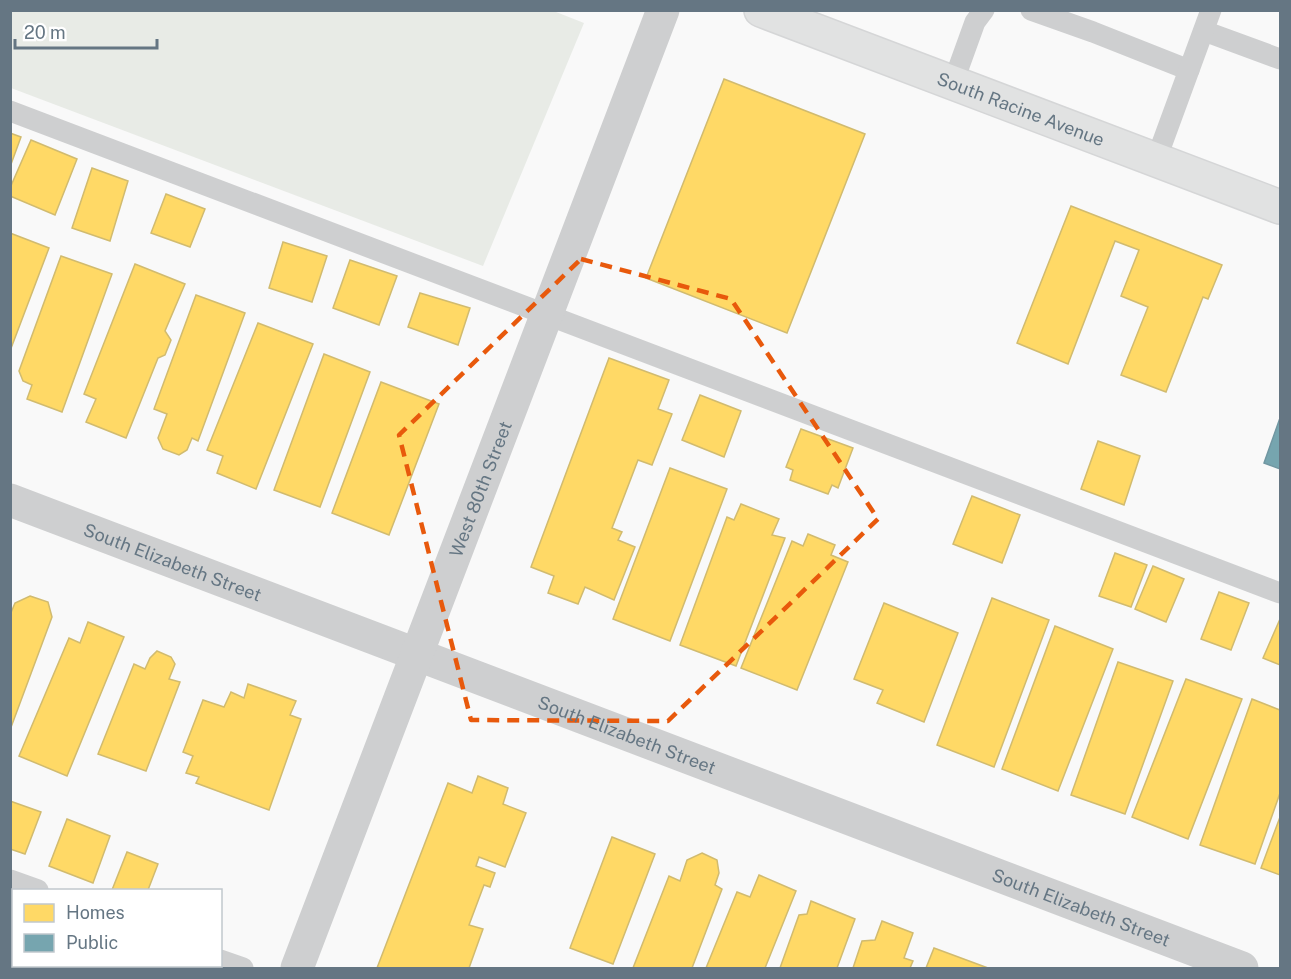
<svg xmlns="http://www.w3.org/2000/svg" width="1291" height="979" font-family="'Public Sans',sans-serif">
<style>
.green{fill:#e8ebe6}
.homes{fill:#ffd966;stroke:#d1bb6f;stroke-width:1.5}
.public{fill:#76a5af;stroke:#7197a2;stroke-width:1.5}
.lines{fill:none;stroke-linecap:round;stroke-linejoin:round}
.secondary-casing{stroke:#d5d6d7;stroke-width:36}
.lane{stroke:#cecfd0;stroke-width:21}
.street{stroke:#cecfd0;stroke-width:33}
.secondary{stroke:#e1e2e2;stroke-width:33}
.marked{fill:none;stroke:#e8590c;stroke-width:4.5;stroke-dasharray:12 8;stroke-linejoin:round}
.labels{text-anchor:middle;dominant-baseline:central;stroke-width:6;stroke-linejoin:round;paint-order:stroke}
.street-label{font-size:18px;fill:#657683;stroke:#fff}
</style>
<rect width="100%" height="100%" fill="#f9f9f9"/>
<!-- green -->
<polygon class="green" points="551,10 584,23 483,266 11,88 11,11"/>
<!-- homes -->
<g class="homes">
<polygon points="724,79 865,134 787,333 646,278"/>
<polygon points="10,133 21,137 10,167"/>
<polygon points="31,140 77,159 55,215 10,196 10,188"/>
<polygon points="92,168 128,181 110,241 72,228"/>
<polygon points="166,194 205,209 190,247 151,233"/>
<polygon points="1071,206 1222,265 1208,299 1203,297 1166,392 1121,375 1148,307 1121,296 1139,250 1115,241 1068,364 1017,343"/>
<polygon points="10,233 49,248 10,351"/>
<polygon points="283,242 327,256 312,302 269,288"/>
<polygon points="61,256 112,274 62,412 27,399 32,385 23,381 19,371"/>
<polygon points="350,260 397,276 379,325 333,308"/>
<polygon points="135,264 185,284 165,331 171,340 165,355 158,358 126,438 86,422 96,399 84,394"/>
<polygon points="420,293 470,308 458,345 408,327"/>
<polygon points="196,295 245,313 198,441 192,438 187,450 179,455 163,449 158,438 167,414 154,409"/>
<polygon points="258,323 313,344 256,489 217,473 223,456 207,450"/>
<polygon points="324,354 370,372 320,507 274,490"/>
<polygon points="609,358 669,380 658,409 672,414 652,465 638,460 612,528 622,532 618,540 635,547 614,600 585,587 578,604 548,593 554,576 531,567"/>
<polygon points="381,382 439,404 389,535 332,513"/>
<polygon points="700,395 741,411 724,457 682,440"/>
<polygon points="801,429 853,448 838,488 832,485 828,494 790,480 793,470 786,467"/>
<polygon points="1098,441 1140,456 1124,505 1081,489"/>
<polygon points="670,468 727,489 670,641 613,619"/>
<polygon points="972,496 1020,515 1002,563 953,544"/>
<polygon points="741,504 779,519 772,535 785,538 736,666 680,645 727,517 734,520"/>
<polygon points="808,534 835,545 831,555 848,562 797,690 741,668 792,541 803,546"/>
<polygon points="1115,553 1147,565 1131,607 1099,596"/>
<polygon points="1153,566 1184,579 1166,622 1135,609"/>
<polygon points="1219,592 1249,603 1231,650 1201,639"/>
<polygon points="30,596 48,602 52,617 10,730 10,615 15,603"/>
<polygon points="992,598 1049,620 994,767 937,745"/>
<polygon points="884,603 958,633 924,722 877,703 883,690 854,679"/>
<polygon points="1280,619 1280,665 1263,658"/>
<polygon points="88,622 124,637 67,776 19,756 69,638 80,643"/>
<polygon points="1055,626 1113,649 1058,791 1002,769"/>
<polygon points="157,651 171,657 175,664 169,679 180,682 146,771 98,754 134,664 145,669 150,658"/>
<polygon points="1118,662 1173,681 1125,814 1071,795"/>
<polygon points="1186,679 1242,699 1188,839 1132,817"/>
<polygon points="248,684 296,701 290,715 301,719 269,810 196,783 199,777 186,773 193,756 183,752 203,700 224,707 231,692 244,698"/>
<polygon points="1252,699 1280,710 1280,793 1255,864 1200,845"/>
<polygon points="478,776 508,788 503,804 526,813 505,867 479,857 476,866 495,873 490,887 484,885 469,925 483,929 469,968 377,968 448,783 472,793"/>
<polygon points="10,801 41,812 25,854 10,849"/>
<polygon points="1280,817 1280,875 1261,868"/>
<polygon points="67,819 110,836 93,883 49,866"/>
<polygon points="612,837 655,854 613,964 570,948"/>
<polygon points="127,852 158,864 148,890 112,890"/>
<polygon points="702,853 717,860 719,873 715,885 722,889 692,968 633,968 669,876 680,881 687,860"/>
<polygon points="759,875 796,891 765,968 706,968 737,892 750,897"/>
<polygon points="10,901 14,902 14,944 11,951"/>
<polygon points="811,901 855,919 837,968 780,968 799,915 807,914"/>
<polygon points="882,921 913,933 904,958 913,961 910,968 853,968 862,941 875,940"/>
<polygon points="934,948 988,968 926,968"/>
<polygon points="86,966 185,966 193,968 91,968"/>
</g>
<!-- public -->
<polygon class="public" points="1280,418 1280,469 1264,463"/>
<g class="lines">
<defs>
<g id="secondary">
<path id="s3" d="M 761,10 L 1280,207"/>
</g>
</defs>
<!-- secondary casing -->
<use href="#secondary" class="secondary-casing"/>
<!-- lane -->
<g class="lane">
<polyline points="1031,10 1093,32 1189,70"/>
<polyline points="1204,31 1280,59"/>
<polyline points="953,83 975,22 984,10"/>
<polyline points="10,111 1280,593"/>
<polyline points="1156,160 1211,10"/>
<polyline points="10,880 38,890"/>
<polyline points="220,960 243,968"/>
</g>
<!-- street -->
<g class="street">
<path id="s1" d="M 10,500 L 1242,968"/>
<path id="s2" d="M 297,968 L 663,10"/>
</g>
<!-- secondary -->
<use href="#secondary" class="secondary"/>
</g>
<!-- marked area -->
<path class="marked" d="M 581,259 L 731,299 L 878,519 L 668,721 L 471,720 L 399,435 Z"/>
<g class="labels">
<!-- street labels -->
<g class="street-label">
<text stroke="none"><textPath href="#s3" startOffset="278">South Racine Avenue</textPath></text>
<text stroke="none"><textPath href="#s2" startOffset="513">West 80th Street</textPath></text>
<text stroke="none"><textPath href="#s1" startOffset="174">South Elizabeth Street</textPath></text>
<text stroke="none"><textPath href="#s1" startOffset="660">South Elizabeth Street</textPath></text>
<text stroke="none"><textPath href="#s1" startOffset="1146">South Elizabeth Street</textPath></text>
</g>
</g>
<!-- border -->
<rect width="1291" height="979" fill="none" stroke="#657683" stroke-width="24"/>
<!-- legend -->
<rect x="12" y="889" width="210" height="78" fill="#ffffff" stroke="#c1c8cd" stroke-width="1.5"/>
<rect x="24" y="904" width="30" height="18" fill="#ffd966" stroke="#c1c8cd" stroke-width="1.5"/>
<text x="66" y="919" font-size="18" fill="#657683">Homes</text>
<rect x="24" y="934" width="30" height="18" fill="#76a5af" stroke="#c1c8cd" stroke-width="1.5"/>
<text x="66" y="949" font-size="18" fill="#657683">Public</text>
<!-- scale -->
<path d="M15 39v9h142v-9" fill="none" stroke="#657683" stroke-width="3"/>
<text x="24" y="39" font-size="18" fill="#657683" stroke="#ffffff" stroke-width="4.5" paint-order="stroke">20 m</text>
</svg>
